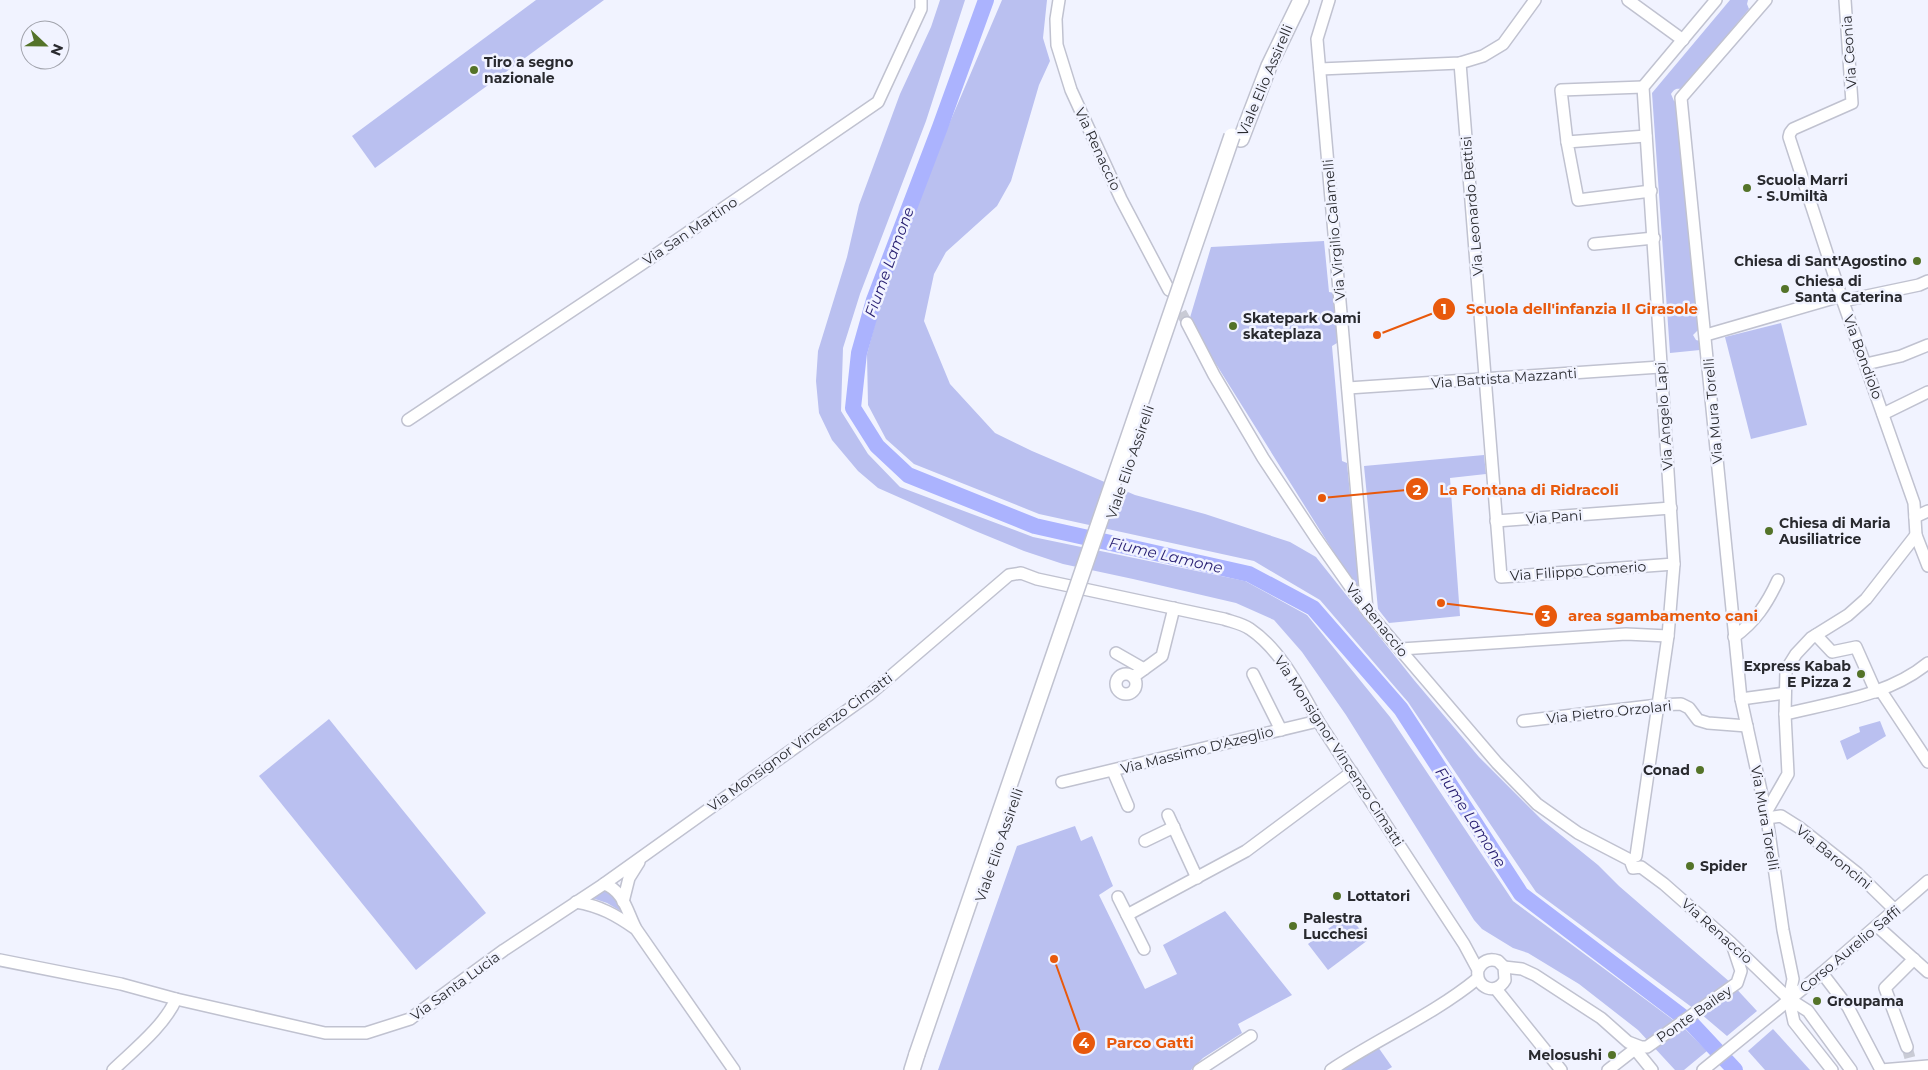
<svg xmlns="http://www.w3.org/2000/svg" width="1928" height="1070" font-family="Montserrat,sans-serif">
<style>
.green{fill:#bac0f0}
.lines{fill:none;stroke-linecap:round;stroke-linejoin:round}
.river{stroke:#abb3fe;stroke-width:16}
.minor-tunnel{stroke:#c9cbd5;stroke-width:11;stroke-dasharray:11 5.5;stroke-linecap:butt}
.minor-casing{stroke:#c0c2d0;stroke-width:14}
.major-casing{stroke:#c0c2d0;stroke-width:18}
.minor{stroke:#fff;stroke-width:11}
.major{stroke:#fff;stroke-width:15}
.major-bridge-casing{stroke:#c0c2d0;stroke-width:18;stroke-linecap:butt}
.major-bridge{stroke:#fff;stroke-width:15}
.poi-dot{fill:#547329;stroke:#f1f3ff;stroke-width:2}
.labels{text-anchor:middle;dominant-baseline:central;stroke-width:5;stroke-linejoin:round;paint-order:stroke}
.street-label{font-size:14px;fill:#292a2f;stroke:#f1f3ff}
.poi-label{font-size:14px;font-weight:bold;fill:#292a2f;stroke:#f1f3ff;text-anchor:start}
.water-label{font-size:15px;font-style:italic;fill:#241b6f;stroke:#f1f3ff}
.leader{fill:none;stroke:#e8590c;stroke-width:2}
.callout-dot{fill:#e8590c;stroke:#f1f3ff;stroke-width:2}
.mark-label{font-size:15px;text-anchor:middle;font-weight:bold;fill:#fff}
.callout-label{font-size:15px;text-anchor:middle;font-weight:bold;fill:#e8590c;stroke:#f1f3ff;stroke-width:5;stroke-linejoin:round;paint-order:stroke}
</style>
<rect width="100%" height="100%" fill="#f1f3ff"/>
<!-- green -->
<g class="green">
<polygon points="536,0 604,0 375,168 352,136"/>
<polygon points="940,0 965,0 926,121 860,294 843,348 841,411 868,454 900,487 1033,537 1245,581 1307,615 1390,717 1513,901 1684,1028 1707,1051 1684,1070 1675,1070 1638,1030 1579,984 1528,953 1513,948 1482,929 1474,920 1346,715 1302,652 1274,620 1236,603 1133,579 1063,564 1024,551 973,530 878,488 858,471 832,440 819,413 816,381 818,351 847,257 859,205 900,94 931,27"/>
<polygon points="1002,0 1047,0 1043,38 1050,61 1039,85 1011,181 997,206 946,252 934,274 924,321 950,384 995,433 1032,451 1135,495 1205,514 1290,542 1316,557 1414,680 1479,757 1541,819 1598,865 1619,886 1731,983 1757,1011 1727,1036 1701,1014 1536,892 1408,702 1320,600 1254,561 1039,514 914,464 886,439 868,405 867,354 881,301 947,129"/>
<path d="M 1730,0 L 1748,0 L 1747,4 L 1749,9 L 1682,89 C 1676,88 1674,89 1671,94 L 1674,101 L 1677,102 L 1699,329 L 1693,335 L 1696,340 L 1700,341 L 1700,350 L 1670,353 L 1652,93 Z"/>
<polygon points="1324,241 1329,292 1334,293 1337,343 1332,346 1342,461 1347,463 1359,586 1353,583 1189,321 1211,247"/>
<polygon points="1781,323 1807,425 1751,439 1725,337"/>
<polygon points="1484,455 1486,474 1450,478 1460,616 1389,623 1378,609 1364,466"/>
<polygon points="329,719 486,913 416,970 259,776"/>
<polygon points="1880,721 1886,736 1847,760 1840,741 1860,732 1859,727"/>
<polygon points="1075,826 1081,841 1092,836 1113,886 1099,895 1145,989 1177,974 1163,945 1225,911 1292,995 1238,1024 1242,1033 1203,1058 1191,1070 938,1070 1017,846"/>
<polygon points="606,889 613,892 624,911 622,912 607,903 592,898"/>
<polygon points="1348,914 1368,940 1328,970 1308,944"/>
<polygon points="1773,1029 1810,1070 1765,1070 1748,1051"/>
<polygon points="1378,1047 1392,1067 1387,1070 1343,1070"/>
</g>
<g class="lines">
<!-- river -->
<polyline class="river" points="986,0 940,127 874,300 859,353 853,408 877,446 908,475 1035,526 1249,574 1313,608 1401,709 1521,894 1691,1023 1735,1070"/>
<!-- minor-tunnel -->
<g class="minor-tunnel">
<polyline points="1173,298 1187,323"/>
<polyline points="1907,1047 1911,1062"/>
</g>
<defs>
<g id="minor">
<polyline points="1059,0 1056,19 1057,45 1071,90 1121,199 1169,290"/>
<polyline points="1329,0 1317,39 1367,610"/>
<polyline points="1628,0 1683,40"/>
<polyline points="1766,0 1681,98 1741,699 1767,818 1783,930 1793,979 1789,999 1794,1022 1832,1070"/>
<polyline points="1845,0 1852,103 1793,129 1790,133 1789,137 1841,296 1914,503 1916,535 1928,566"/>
<polyline points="1460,63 1501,577 1674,564"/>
<polyline points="1320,69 1460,63 1483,56 1503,44 1535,0"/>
<polyline points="1646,136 1567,142 1578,200 1651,191"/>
<polyline points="1567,142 1561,90 1643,87"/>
<polyline points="1594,244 1654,238"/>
<polyline points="1843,301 1919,285 1928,281"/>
<polyline points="1187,323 1214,375 1263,458 1316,538 1368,612 1497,763 1537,804 1578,833 1630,860 1633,868 1641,867 1664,884 1731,943 1789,999 1808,1011 1851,1070"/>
<polyline points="1706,335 1841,296"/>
<polyline points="1866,364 1901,356 1928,345"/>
<polyline points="1348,388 1660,367"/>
<polyline points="1883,414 1928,392"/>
<polyline points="408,420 642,264 878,102 921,9 921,0"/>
<polyline points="1915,517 1928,511"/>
<polyline points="1496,521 1671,508"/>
<polyline points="1816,635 1832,652 1856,647 1876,692"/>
<path d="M 1734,637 C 1755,622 1767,604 1778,580"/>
<polyline points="1401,649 1626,634 1668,636"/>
<polyline points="1116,653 1144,669"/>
<polyline points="1253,674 1281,730"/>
<circle cx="1126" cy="684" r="10"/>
<polyline points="1133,677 1162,656 1174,608"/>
<polyline points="1881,691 1928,762"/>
<polyline points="1741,699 1785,693"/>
<path d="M 1785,714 C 1834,702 1888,696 1928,663"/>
<polyline points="1523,721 1658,705 1681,704 1689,708 1698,720 1708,723 1747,726"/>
<polyline points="1113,771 1128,806"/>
<polyline points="1062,782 1318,721"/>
<polyline points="1765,814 1788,774 1785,714 1786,670 1796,654 1811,638 1848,615 1866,599 1916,535"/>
<polyline points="1168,815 1197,878"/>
<polyline points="1767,818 1781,816 1800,828 1857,873 1895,910"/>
<polyline points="1145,841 1174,827"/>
<polyline points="1636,856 1668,636 1674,564 1643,87 1716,0"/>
<path d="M 604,884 C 623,890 627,911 635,927"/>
<polyline points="1118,897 1144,949"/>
<path d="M 576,902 C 600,906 616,915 636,929 L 734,1070"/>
<polyline points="623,902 629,878 639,862"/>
<polyline points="1127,915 1246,851 1352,772"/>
<polyline points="1877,926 1928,972"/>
<path d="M 0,960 L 121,984 L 176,999 L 325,1033 L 366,1033 L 410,1019 L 504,950 L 604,884 L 870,694 L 1009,575 L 1021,573 L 1037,579 L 1224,619 C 1233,622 1243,624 1250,629 C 1281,650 1300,689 1318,721 L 1464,944 L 1478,970 C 1475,988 1496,996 1505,980 L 1504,967 L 1498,961 C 1489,958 1482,961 1478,970"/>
<polyline points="1504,967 1522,969 1535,975 1601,1018 1628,1042 1641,1047 1647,1047 1737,983 1741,971 1733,947"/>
<polyline points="1822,973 1848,1007 1881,1070 1928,1066"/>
<polyline points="1496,989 1561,1070"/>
<polyline points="1907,1047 1885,988 1914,959"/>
<path d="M 113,1070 C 134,1050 165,1025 176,999"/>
<polyline points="1199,1070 1251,1036"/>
<path d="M 1331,1070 C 1379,1038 1433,1015 1477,979"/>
<polyline points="1608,1070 1635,1049 1652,1070"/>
<polyline points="1703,1070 1822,973 1928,881"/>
</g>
<g id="major">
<polyline points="1241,139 1269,66 1301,0"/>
<polyline points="912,1070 917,1054"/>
</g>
</defs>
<!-- minor casing -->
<use href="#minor" class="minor-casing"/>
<!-- major casing -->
<use href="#major" class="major-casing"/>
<!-- minor -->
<use href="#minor" class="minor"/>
<!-- major -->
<use href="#major" class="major"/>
<defs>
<polyline id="major-bridge" points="917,1054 1232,136"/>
</defs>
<!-- major-bridge casing -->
<use href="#major-bridge" class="major-bridge-casing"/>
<!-- major-bridge -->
<use href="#major-bridge" class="major-bridge"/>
</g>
<!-- markers -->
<g class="poi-dot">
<circle cx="474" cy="70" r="5"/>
<circle cx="1747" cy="188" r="5"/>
<circle cx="1917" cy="261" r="5"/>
<circle cx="1785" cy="289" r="5"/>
<circle cx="1233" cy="326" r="5"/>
<circle cx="1769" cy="531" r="5"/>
<circle cx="1861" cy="674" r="5"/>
<circle cx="1700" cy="770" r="5"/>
<circle cx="1690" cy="866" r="5"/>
<circle cx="1337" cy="896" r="5"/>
<circle cx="1293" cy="926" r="5"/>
<circle cx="1817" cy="1001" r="5"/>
<circle cx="1612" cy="1055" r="5"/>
</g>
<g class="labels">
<!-- street labels -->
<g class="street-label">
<text transform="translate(1849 52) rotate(-94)">Via Ceonia</text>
<text transform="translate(1265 80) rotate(-67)">Viale Elio Assirelli</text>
<text transform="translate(1098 149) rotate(65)">Via Renaccio</text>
<text transform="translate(1472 206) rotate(-95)">Via Leonardo Bettisi</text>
<text transform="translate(1334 230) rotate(-95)">Via Virgilio Calamelli</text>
<text transform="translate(690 231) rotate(-34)">Via San Martino</text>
<text transform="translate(1863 357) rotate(70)">Via Bondiolo</text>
<text transform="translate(1504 378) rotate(-4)">Via Battista Mazzanti</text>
<text transform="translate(1713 411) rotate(-95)">Via Mura Torelli</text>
<text transform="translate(1664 416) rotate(-94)">Via Angelo Lapi</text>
<text transform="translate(1130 462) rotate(-71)">Viale Elio Assirelli</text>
<text transform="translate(1554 517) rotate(-4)">Via Pani</text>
<text transform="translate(1578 571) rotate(-4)">Via Filippo Comerio</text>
<text transform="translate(1377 620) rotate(51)">Via Renaccio</text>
<text transform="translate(1609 712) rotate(-6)">Via Pietro Orzolari</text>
<text transform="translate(800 742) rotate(-36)">Via Monsignor Vincenzo Cimatti</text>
<text transform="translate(1197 750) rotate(-14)">Via Massimo D'Azeglio</text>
<text transform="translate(1339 751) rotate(57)">Via Monsignor Vincenzo Cimatti</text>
<text transform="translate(1765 818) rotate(80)">Via Mura Torelli</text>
<text transform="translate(999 845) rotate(-71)">Viale Elio Assirelli</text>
<text transform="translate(1834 857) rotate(39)">Via Baroncini</text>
<text transform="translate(1717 931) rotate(42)">Via Renaccio</text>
<text transform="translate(1850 949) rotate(-40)">Corso Aurelio Saffi</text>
<text transform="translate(455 986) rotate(-36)">Via Santa Lucia</text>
<text transform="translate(1694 1014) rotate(-35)">Ponte Bailey</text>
</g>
<!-- poi labels -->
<g class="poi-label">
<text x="484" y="62">Tiro a segno<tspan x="484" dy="16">nazionale</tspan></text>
<text x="1757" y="180">Scuola Marri<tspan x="1757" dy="16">- S.Umiltà</tspan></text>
<text x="1907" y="261" text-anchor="end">Chiesa di Sant'Agostino</text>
<text x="1795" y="281">Chiesa di<tspan x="1795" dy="16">Santa Caterina</tspan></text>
<text x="1243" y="318">Skatepark Oami<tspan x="1243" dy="16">skateplaza</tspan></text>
<text x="1779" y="523">Chiesa di Maria<tspan x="1779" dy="16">Ausiliatrice</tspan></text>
<text x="1851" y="666" text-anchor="end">Express Kabab<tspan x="1851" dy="16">E Pizza 2</tspan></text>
<text x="1690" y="770" text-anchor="end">Conad</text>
<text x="1700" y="866">Spider</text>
<text x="1347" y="896">Lottatori</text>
<text x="1303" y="918">Palestra<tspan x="1303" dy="16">Lucchesi</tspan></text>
<text x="1827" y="1001">Groupama</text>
<text x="1602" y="1055" text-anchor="end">Melosushi</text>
</g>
<!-- water labels -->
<g class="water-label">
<text transform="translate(889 262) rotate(-70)">Fiume Lamone</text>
<text transform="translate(1166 555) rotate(13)">Fiume Lamone</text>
<text transform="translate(1471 817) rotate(57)">Fiume Lamone</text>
</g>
</g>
<!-- callouts -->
<path class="leader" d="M1377 335L1444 309M1322 498L1417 489M1441 603L1546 616M1054 959L1084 1043"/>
<g class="callout-dot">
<circle cx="1377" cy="335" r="5"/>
<circle cx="1322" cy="498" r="5"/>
<circle cx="1441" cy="603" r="5"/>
<circle cx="1054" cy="959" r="5"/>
<circle cx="1444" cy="309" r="12"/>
<circle cx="1417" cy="489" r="12"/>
<circle cx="1546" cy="616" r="12"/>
<circle cx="1084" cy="1043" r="12"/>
</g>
<g class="mark-label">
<text x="1444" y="314">1</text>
<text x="1417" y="495">2</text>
<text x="1546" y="621">3</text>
<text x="1084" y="1048">4</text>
</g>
<g class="callout-label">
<text x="1582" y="314">Scuola dell'infanzia Il Girasole</text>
<text x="1529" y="495">La Fontana di Ridracoli</text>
<text x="1663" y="621">area sgambamento cani</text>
<text x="1150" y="1048">Parco Gatti</text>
</g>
<!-- north arrow -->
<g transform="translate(45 45) rotate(112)"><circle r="24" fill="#f1f3ff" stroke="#a1a3ac"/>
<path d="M0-4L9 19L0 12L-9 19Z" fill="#547329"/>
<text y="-8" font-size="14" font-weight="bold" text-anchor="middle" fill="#292a2f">N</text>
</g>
</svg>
